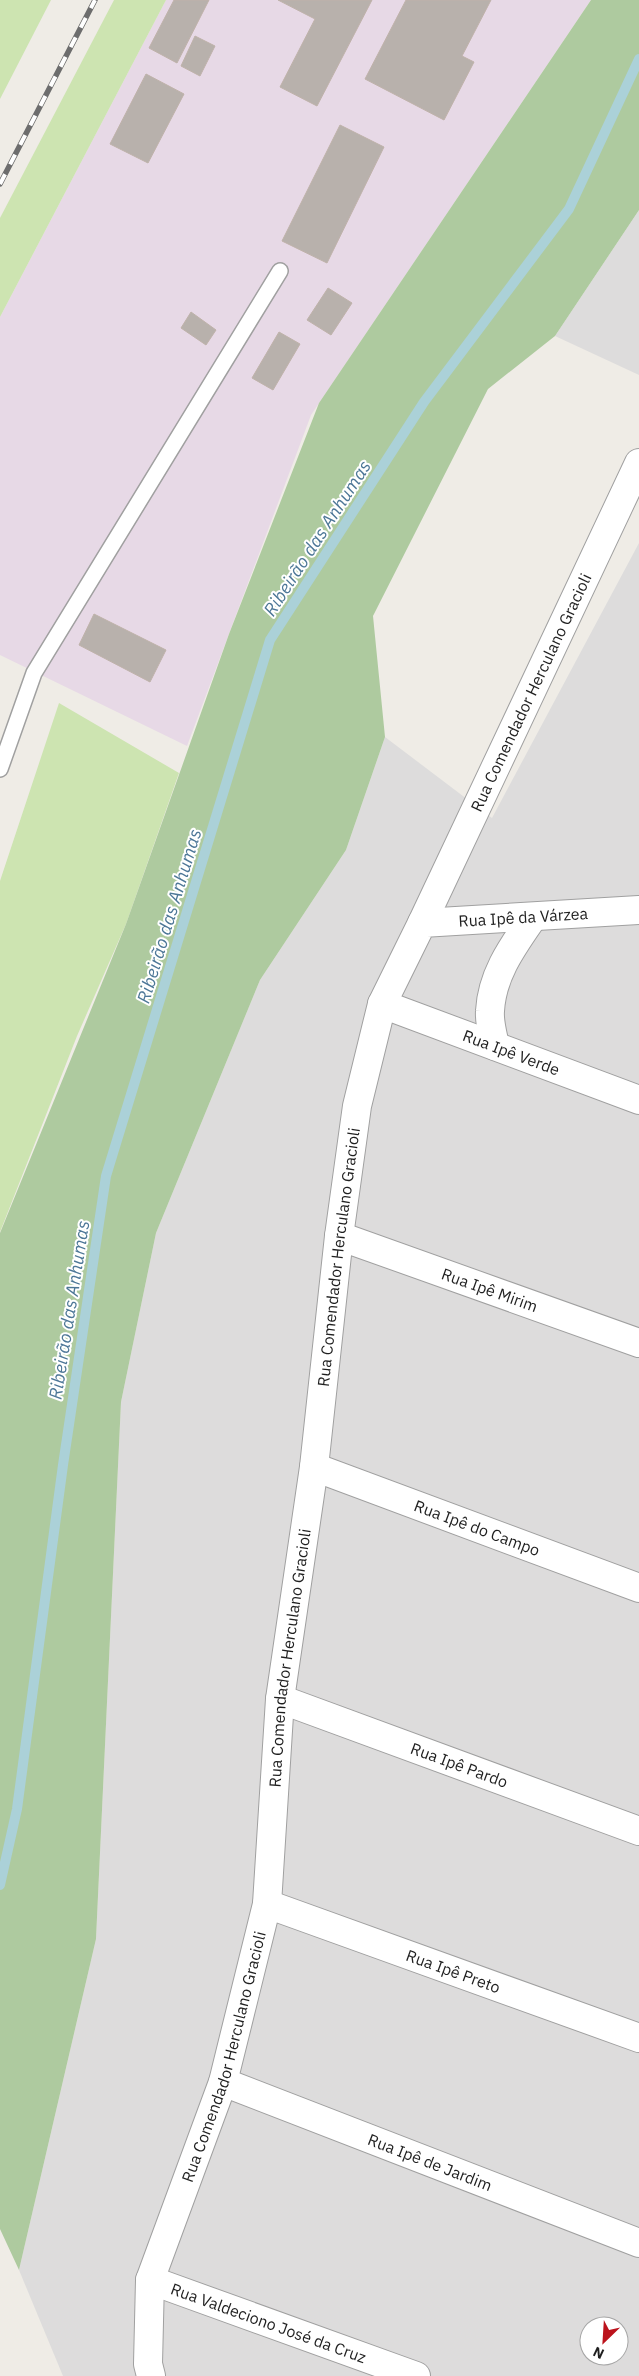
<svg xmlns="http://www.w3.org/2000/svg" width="639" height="2376" font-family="'IBM Plex Sans',sans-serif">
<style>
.residential{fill:#dddcdc;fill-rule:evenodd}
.industrial{fill:#e7d9e6}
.grass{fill:#cde4b1}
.forest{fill:#aeca9f}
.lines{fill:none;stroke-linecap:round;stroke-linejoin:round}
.stream{stroke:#abd1d8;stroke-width:10}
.building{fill:#b8b1ac;stroke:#bfb2aa}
.service-casing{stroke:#a0a0a0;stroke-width:18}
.minor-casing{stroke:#a0a0a0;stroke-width:30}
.service{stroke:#fff;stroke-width:15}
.minor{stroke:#fff;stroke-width:28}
.rail-casing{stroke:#6d6d6d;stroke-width:5.5}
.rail{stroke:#fff;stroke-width:4;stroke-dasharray:11;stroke-linecap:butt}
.labels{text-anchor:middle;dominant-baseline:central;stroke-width:4;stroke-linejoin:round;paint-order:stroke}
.street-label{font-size:16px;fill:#1f1f1f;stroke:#fff}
.water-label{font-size:18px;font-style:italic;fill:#4d7797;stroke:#fff}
</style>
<rect width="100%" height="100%" fill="#efece6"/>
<!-- residential -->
<g class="residential">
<polygon points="639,210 639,375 555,336"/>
<path d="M 639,543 L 639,2376 L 63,2376 L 19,2270 L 96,1939 L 121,1402 L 156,1233 L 260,980 L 346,850 L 385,737 L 492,818 ZM 589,2326 L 619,2326 L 619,2356 L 589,2356 Z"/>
</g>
<!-- industrial -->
<polygon class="industrial" points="166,0 591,0 311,415 187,746 0,655 0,317"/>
<!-- grass -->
<g class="grass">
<polygon points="0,0 51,0 0,99"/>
<polygon points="114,0 166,0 0,317 0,218"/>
<polygon points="59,703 179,773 126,924 77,1036 0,1232 0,881"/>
</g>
<!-- forest -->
<polygon class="forest" points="591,0 639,0 639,210 555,336 488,389 373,616 385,737 346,850 260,980 156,1233 121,1402 96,1939 19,2270 0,2229 0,1233 126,924 229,634 319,403"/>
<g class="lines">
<!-- stream -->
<polyline class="stream" points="0,1885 17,1809 63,1465 106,1176 270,640 424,402 569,209 639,59"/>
</g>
<!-- building -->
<g class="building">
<polygon points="174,0 209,0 177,63 149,48"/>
<polygon points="278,0 372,0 317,106 280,87 315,19"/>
<polygon points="406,0 491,0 462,56 474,62 444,120 365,79"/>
<polygon points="195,36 215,46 200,76 181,66"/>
<polygon points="146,74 184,94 148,163 110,144"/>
<polygon points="340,125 384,147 327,263 282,241"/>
<polygon points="328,288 352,303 331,335 307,320"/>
<polygon points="191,312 216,330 206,345 181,328"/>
<polygon points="279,332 300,344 273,390 252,378"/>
<polygon points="94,614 166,650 150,682 79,645"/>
</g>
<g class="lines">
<defs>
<polyline id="service" points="0,769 34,673 280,271"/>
<g id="minor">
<path id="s1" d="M 422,923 L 639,463"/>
<path id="s2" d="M 382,1004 L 639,1100"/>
<path d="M 495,1046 C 493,1035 489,1022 490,1011 C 492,974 513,946 533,917"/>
<path id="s3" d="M 339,1236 L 639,1343"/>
<path id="s4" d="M 314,1467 L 639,1588"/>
<path id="s5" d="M 280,1699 L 639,1831"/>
<path id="s6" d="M 267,1904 L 639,2038"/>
<path id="s7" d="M 223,2082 L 639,2243"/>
<path id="s8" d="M 150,2280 L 416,2376"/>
<path id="s9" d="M 151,2376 L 148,2364 L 150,2280 L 223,2082 L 267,1904 L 280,1699 L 314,1467 L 339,1236 L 357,1106 L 382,1004 L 422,923 L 639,910"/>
</g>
</defs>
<!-- service casing -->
<use href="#service" class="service-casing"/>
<!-- minor casing -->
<use href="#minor" class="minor-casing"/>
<!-- service -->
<use href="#service" class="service"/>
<!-- minor -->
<use href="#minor" class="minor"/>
<defs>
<polyline id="rail" points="0,184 95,0"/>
</defs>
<!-- rail casing -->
<use href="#rail" class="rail-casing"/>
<!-- rail -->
<use href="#rail" class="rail"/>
</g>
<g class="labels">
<!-- street labels -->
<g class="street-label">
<text stroke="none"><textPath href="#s1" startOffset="255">Rua Comendador Herculano Gracioli</textPath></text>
<text stroke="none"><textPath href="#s9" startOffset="1591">Rua Ipê da Várzea</textPath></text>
<text stroke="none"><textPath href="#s2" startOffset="138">Rua Ipê Verde</textPath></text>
<text stroke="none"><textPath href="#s9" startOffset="1142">Rua Comendador Herculano Gracioli</textPath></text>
<text stroke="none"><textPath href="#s3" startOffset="160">Rua Ipê Mirim</textPath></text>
<text stroke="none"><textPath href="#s4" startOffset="174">Rua Ipê do Campo</textPath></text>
<text stroke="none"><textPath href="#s9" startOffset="738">Rua Comendador Herculano Gracioli</textPath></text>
<text stroke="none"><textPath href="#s5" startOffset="191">Rua Ipê Pardo</textPath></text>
<text stroke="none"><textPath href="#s6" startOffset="198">Rua Ipê Preto</textPath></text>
<text stroke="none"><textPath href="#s9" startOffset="332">Rua Comendador Herculano Gracioli</textPath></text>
<text stroke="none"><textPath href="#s7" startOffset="222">Rua Ipê de Jardim</textPath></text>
<text stroke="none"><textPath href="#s8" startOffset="126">Rua Valdeciono José da Cruz</textPath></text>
</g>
<!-- water labels -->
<g class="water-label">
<text transform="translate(317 538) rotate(-57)">Ribeirão das Anhumas</text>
<text transform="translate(169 916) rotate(-73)">Ribeirão das Anhumas</text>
<text transform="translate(69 1310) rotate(-81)">Ribeirão das Anhumas</text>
</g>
</g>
<!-- north arrow -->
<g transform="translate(604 2341) rotate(205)"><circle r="24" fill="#ffffff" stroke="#a5a5a5"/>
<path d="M0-4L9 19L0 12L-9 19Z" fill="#bc131c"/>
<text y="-8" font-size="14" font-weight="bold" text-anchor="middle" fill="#1f1f1f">N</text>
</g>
</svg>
